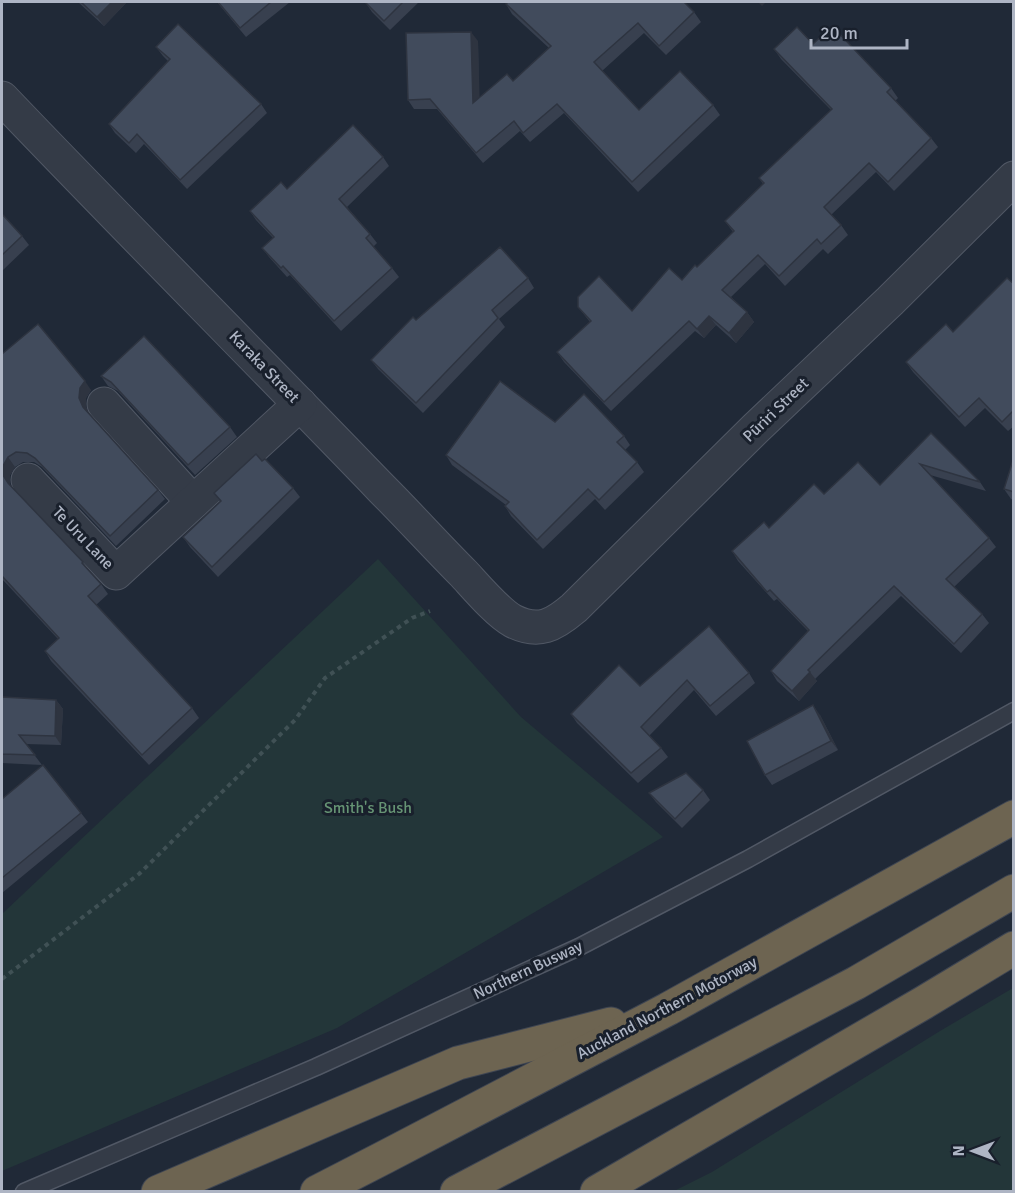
<svg xmlns="http://www.w3.org/2000/svg" width="1015" height="1193" font-family="Signika,sans-serif">
<style>
.green{fill:#233639}
.lines{fill:none;stroke-linecap:round;stroke-linejoin:round}
.lane-casing{stroke:#515865;stroke-width:19}
.street-casing{stroke:#515865;stroke-width:35}
.highway-casing{stroke:#3e4552;stroke-width:35}
.path{stroke:#405155;stroke-width:4;stroke-dasharray:4.5 4.5;stroke-linecap:butt}
.lane{stroke:#343b47;stroke-width:16}
.street{stroke:#343b47;stroke-width:33}
.highway{stroke:#6d6451;stroke-width:33}
.wall{fill:#38404f}
.shaded-wall{fill:#2e3440}
.building{fill:#414b5c;stroke:#2e3440;stroke-width:1.5}
.labels{text-anchor:middle;dominant-baseline:central;stroke-width:6;stroke-linejoin:round;paint-order:stroke}
.street-label{font-size:16px;fill:#aeb5c4;stroke:#19202c}
.park-label{font-size:16px;fill:#669474;stroke:#19202c}
</style>
<rect width="100%" height="100%" fill="#202937"/>
<!-- green -->
<g class="green">
<polygon points="378,559 521,717 663,837 337,1028 2,1171 2,914"/>
<polygon points="1013,988 1013,1191 674,1191 712,1172 940,1031"/>
</g>
<g class="lines">
<defs>
<polyline id="lane" points="24,1192 316,1067 579,947 748,859 1014,711"/>
<g id="street">
<path d="M 2,98 C 127,229 256,358 382,489 C 410,517 436,546 464,574 C 476,587 498,613 513,621 C 539,634 554,625 574,608 L 756,428 L 890,301 L 1014,178"/>
<polyline points="104,404 193,502"/>
<polyline points="28,480 116,573 300,404"/>
</g>
<g id="highway">
<polyline points="158,1192 458,1063 611,1024"/>
<polyline points="317,1192 385,1157 668,1009 1014,817"/>
<polyline points="457,1192 856,983 1014,891"/>
<polyline points="597,1192 923,1003 1014,948"/>
</g>
</defs>
<!-- lane casing -->
<use href="#lane" class="lane-casing"/>
<!-- street casing -->
<use href="#street" class="street-casing"/>
<!-- highway casing -->
<use href="#highway" class="highway-casing"/>
<!-- path -->
<polyline class="path" points="2,979 139,874 295,720 325,678 412,618 430,611"/>
<!-- lane -->
<use href="#lane" class="lane"/>
<!-- street -->
<use href="#street" class="street"/>
<!-- highway -->
<use href="#highway" class="highway"/>
</g>
<!-- wall -->
<g class="wall">
<polygon points="78,2 127,2 104,26"/>
<polygon points="217,2 290,2 246,37"/>
<polygon points="367,2 419,2 390,30 372,12 366,3"/>
<polygon points="506,4 694,12 701,22 666,55 644,33 602,71 639,110 713,105 720,115 638,192 564,113 530,142 520,131 483,163 437,109 414,109 408,100 478,41 479,98 513,81 549,48 512,14"/>
<polygon points="813,44 891,88 898,98 895,101 931,138 938,147 894,191 876,172 831,215 841,225 848,235 828,254 823,249 785,286 765,264 731,297 747,312 754,322 736,343 716,325 704,338 695,331 611,411 564,362 557,352 590,322 578,307 632,311 682,280 697,267 733,232 725,221 763,184 759,178 831,110 781,59 774,49"/>
<polygon points="156,47 261,104 267,113 187,189 144,144 136,153 115,133 109,124 168,61 163,56"/>
<polygon points="383,157 389,166 347,207 370,234 377,243 373,247 392,268 399,277 341,331 290,275 287,277 269,257 262,248 273,238 256,220 250,211 287,189"/>
<polygon points="2,214 22,236 29,245 2,271"/>
<polygon points="528,278 534,288 499,319 505,327 423,413 378,369 371,360 416,320"/>
<polygon points="1014,284 1014,426 1008,431 985,408 965,427 913,372 906,362 953,332"/>
<polygon points="2,354 91,390 86,398 86,407 88,412 158,490 165,499 116,546 42,467 34,462 23,462 15,467 10,475 10,485 11,487 83,562 88,570 101,584 108,594 96,605 192,708 199,718 149,765 51,661 45,651 58,639 2,579"/>
<polygon points="101,376 230,427 237,437 195,475 118,391 108,386"/>
<polygon points="555,422 624,436 630,445 625,450 637,462 644,472 605,510 595,499 543,549 511,516 505,506 506,505 452,465 446,455"/>
<polygon points="931,433 980,482 986,491 930,475 989,538 996,547 954,587 982,614 989,623 961,653 901,596 815,679 817,681 799,701 777,681 771,671 808,631 777,599 774,601 738,561 732,551 824,494 880,485"/>
<polygon points="1014,457 1014,500 1011,499 1004,489"/>
<polygon points="262,461 293,488 300,497 218,577 190,547 183,537 220,502 214,493"/>
<polygon points="749,673 755,683 716,716 694,690 649,736 661,748 668,757 638,783 577,723 571,714 640,686"/>
<polygon points="2,697 56,700 63,709 61,745 26,744 42,765 2,763"/>
<polygon points="820,715 838,750 772,785 765,775"/>
<polygon points="703,790 710,800 682,828 656,802 649,793"/>
<polygon points="2,799 81,813 88,822 2,893"/>
</g>
<!-- shaded-wall -->
<g class="shaded-wall">
<polygon points="112,2 127,2 104,26 97,17"/>
<polygon points="758,2 766,2 762,6"/>
<polygon points="471,32 478,41 480,113 473,103"/>
<polygon points="747,312 754,322 736,343 729,333"/>
<polygon points="709,316 716,325 704,338 697,329"/>
<polygon points="85,381 91,390 86,398 86,407 90,417 83,407 79,398 80,388"/>
<polygon points="8,457 15,467 10,475 10,485 14,493 3,475 3,466"/>
<polygon points="810,672 817,681 799,701 792,691"/>
<polygon points="56,700 63,709 61,745 55,736"/>
<polygon points="813,705 820,715 838,750 831,741"/>
</g>
<!-- building -->
<g class="building">
<polygon points="81,2 112,2 97,17"/>
<polygon points="218,2 271,2 240,28"/>
<polygon points="367,2 403,2 384,21 366,3"/>
<polygon points="508,2 684,2 694,12 659,46 638,23 594,62 639,110 680,71 713,105 632,182 557,104 523,133 514,121 476,153 430,99 408,100 406,33 471,32 473,103 507,74 513,81 551,46 506,4"/>
<polygon points="178,24 261,104 180,180 137,134 129,143 109,124 170,59 156,47"/>
<polygon points="832,26 891,88 887,92 931,138 888,182 869,163 824,207 841,225 821,244 817,239 779,276 758,255 722,290 747,312 729,333 709,316 697,329 689,321 604,402 557,352 591,321 578,307 578,297 599,276 632,311 669,268 682,280 695,265 697,267 734,231 725,221 764,183 759,178 832,109 774,49 797,27 813,44"/>
<polygon points="353,125 383,157 339,199 370,234 366,238 392,268 334,321 283,266 281,268 262,248 274,237 250,211 281,182 287,189"/>
<polygon points="2,214 22,236 2,255"/>
<polygon points="500,247 528,278 492,310 498,318 416,403 371,360 413,317 416,320"/>
<polygon points="1007,278 1014,284 1014,410 1002,422 979,398 959,417 906,362 946,324 953,332"/>
<polygon points="38,324 85,381 80,388 79,398 83,407 158,490 110,536 35,458 27,453 16,452 8,457 3,466 3,475 8,483 83,562 82,563 101,584 88,596 192,708 142,755 45,651 59,638 2,576 2,354"/>
<polygon points="144,336 230,427 188,465 111,382 101,376"/>
<polygon points="500,381 555,422 584,394 624,436 617,442 637,462 599,500 588,489 537,540 505,506 509,502 446,455"/>
<polygon points="931,433 980,482 920,464 989,538 946,579 982,614 954,644 894,586 808,670 810,672 792,691 771,671 809,630 770,590 767,592 732,551 764,522 769,528 814,484 824,494 858,462 880,485"/>
<polygon points="256,454 262,461 265,459 293,488 212,567 183,537 221,501 214,493"/>
<polygon points="1014,457 1014,492 1004,489"/>
<polygon points="709,626 749,673 710,706 687,680 641,727 661,748 631,773 571,714 619,665 640,686"/>
<polygon points="2,697 56,700 55,736 19,735 35,755 2,754"/>
<polygon points="813,705 831,741 765,775 747,741"/>
<polygon points="43,765 81,813 2,878 2,799"/>
<polygon points="686,773 703,790 675,819 649,793"/>
</g>
<g class="labels">
<!-- street labels -->
<g class="street-label">
<text transform="translate(264 367) rotate(46)">Karaka Street</text>
<text transform="translate(776 410) rotate(-44)">Pūriri Street</text>
<text transform="translate(83 538) rotate(46)">Te Uru Lane</text>
<text transform="translate(528 970) rotate(-25)">Northern Busway</text>
<text transform="translate(667 1008) rotate(-28)">Auckland Northern Motorway</text>
</g>
<!-- park labels -->
<g class="park-label">
<text x="368" y="808">Smith's Bush</text>
</g>
</g>
<!-- border -->
<rect width="1015" height="1193" fill="none" stroke="#aeb5c4" stroke-width="6"/>
<!-- north arrow -->
<g transform="translate(973 1151) rotate(270)" stroke="#19202c" stroke-width="4.5" paint-order="stroke">
<path d="M0-4.5L10 22L0 15L-10 22Z" fill="#aeb5c4"/>
<text y="-9" font-size="16" font-weight="bold" text-anchor="middle" fill="#aeb5c4">N</text>
</g>
<!-- scale -->
<path d="M811 39v9h96v-9" fill="none" stroke="#aeb5c4" stroke-width="3"/>
<text x="820" y="39" font-size="18" fill="#aeb5c4" stroke="#19202c" stroke-width="4.5" paint-order="stroke">20 m</text>
</svg>
